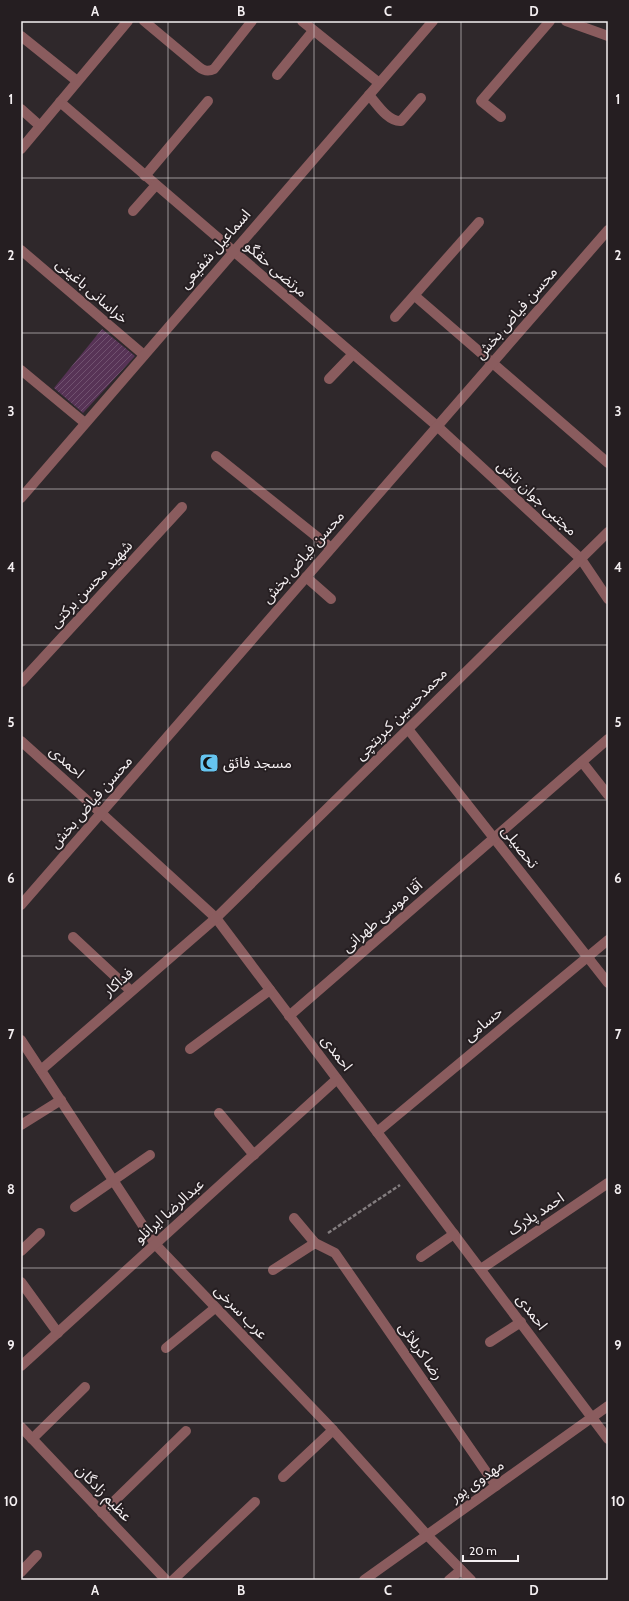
<svg xmlns="http://www.w3.org/2000/svg" width="629" height="1601" font-family="Cabin,'Noto Sans Arabic',sans-serif">
<style>
.building{fill:url(#building-hatch)}
.lines{fill:none;stroke-linecap:round;stroke-linejoin:round}
.path{stroke:#837d7f;stroke-width:2.5;stroke-dasharray:4 2;stroke-linecap:butt}
.minor{stroke:#8a5c5e;stroke-width:10}
.tertiary{stroke:#8a5c5e;stroke-width:10}
.grid{fill:none;stroke:#f4eff1;stroke-width:1;stroke-opacity:0.55}
.labels{text-anchor:middle;dominant-baseline:central;stroke-width:4;stroke-linejoin:round;paint-order:stroke}
.street-label{font-size:15px;fill:#f4eff1;stroke:#251e21}
.poi-label{font-size:15px;fill:#f4eff1;stroke:#251e21;text-anchor:start}
.neatline{fill:none;stroke:#f4eff1;stroke-width:1.5}
.grid-label{font-size:13px;text-anchor:middle;font-weight:bold;fill:#f4eff1}
</style>
<defs>
<pattern id="building-hatch" width="6" height="6" patternUnits="userSpaceOnUse"><rect width="6" height="6" fill="#573356"/><path d="M-1 1l2-2M0 6l6-6M5 7l2-2" fill="none" stroke="#70516f"/></pattern>
</defs>
<rect width="100%" height="100%" fill="#2f282b"/>
<!-- building -->
<polygon class="building" points="102,329 135,356 83,413 54,388"/>
<g class="lines">
<!-- path -->
<polyline class="path" points="328,1233 400,1185"/>
<!-- minor -->
<g class="minor">
<path d="M 144,21 L 199,67 C 204,71 208,72 214,69 L 252,21"/>
<polyline points="302,21 379,83"/>
<polyline points="566,21 608,36"/>
<polyline points="21,36 77,81"/>
<polyline points="277,75 313,31"/>
<path d="M 369,95 C 377,104 388,122 401,121 L 421,98"/>
<polyline points="60,102 437,426 581,559 608,599"/>
<polyline points="21,109 40,126"/>
<polyline points="501,117 481,101 550,21"/>
<polyline points="21,149 128,21"/>
<polyline points="145,176 208,101"/>
<polyline points="133,211 156,185"/>
<polyline points="21,250 144,355"/>
<polyline points="415,296 608,463"/>
<polyline points="395,317 479,222"/>
<polyline points="21,370 85,423"/>
<polyline points="329,379 353,354"/>
<polyline points="216,456 331,548"/>
<polyline points="21,498 433,21"/>
<polyline points="306,577 331,599"/>
<polyline points="21,682 182,507"/>
<polyline points="408,729 608,983"/>
<polyline points="582,762 608,795"/>
<polyline points="101,813 216,918 608,1439"/>
<polyline points="73,937 131,991"/>
<polyline points="289,1016 608,739"/>
<polyline points="21,1040 155,1244 333,1430 427,1535 471,1580"/>
<polyline points="190,1049 270,990"/>
<polyline points="41,1070 216,918 608,532"/>
<polyline points="219,1113 254,1155"/>
<polyline points="21,1125 61,1100"/>
<polyline points="377,1132 608,940"/>
<polyline points="75,1207 150,1155"/>
<polyline points="294,1218 315,1243 335,1253 496,1486"/>
<polyline points="21,1251 40,1233"/>
<polyline points="421,1257 454,1234"/>
<polyline points="481,1269 608,1183"/>
<polyline points="273,1270 315,1243"/>
<polyline points="21,1282 58,1333"/>
<polyline points="490,1342 521,1322"/>
<polyline points="166,1348 215,1308"/>
<polyline points="21,1366 337,1079"/>
<polyline points="21,1427 166,1580"/>
<polyline points="32,1439 85,1387"/>
<polyline points="283,1477 333,1430"/>
<polyline points="102,1513 186,1431"/>
<polyline points="21,1572 37,1555"/>
<polyline points="173,1580 255,1502"/>
<polyline points="449,1580 461,1570"/>
</g>
<!-- tertiary -->
<g class="tertiary">
<polyline points="21,741 101,813"/>
<polyline points="21,905 608,230"/>
<polyline points="364,1580 608,1406"/>
</g>
</g>
<!-- grid -->
<path class="grid" d="M 168,21 L 168,1580M 314,21 L 314,1580M 461,21 L 461,1580M 21,178 L 608,178M 21,333 L 608,333M 21,489 L 608,489M 21,645 L 608,645M 21,800 L 608,800M 21,956 L 608,956M 21,1112 L 608,1112M 21,1268 L 608,1268M 21,1423 L 608,1423"/>
<!-- icons -->
<defs>
<symbol id="mosque-square" viewBox="-11 -11 22 22"><rect x="-9" y="-9" width="18" height="18" rx="4" fill="#66c4ef" stroke="#251e21"/><path d="M3.5-4.9A6 6 0 1 0 3.5 4.9A5 5 0 1 1 3.5-4.9Z" fill="#111"/></symbol>
</defs>
<g fill-rule="evenodd">
<use href="#mosque-square" x="198" y="752" width="22" height="22"/>
</g>
<g class="labels">
<!-- street labels -->
<g class="street-label">
<text transform="translate(215 249) rotate(-49)">اسماعیل شفیعی</text>
<text transform="translate(276 269) rotate(41)">مرتضی حقگو</text>
<text transform="translate(92 291) rotate(41)">خراسانی باغینی</text>
<text transform="translate(516 313) rotate(-49)">محسن فیاض بخش</text>
<text transform="translate(537 498) rotate(43)">مجتبی جوان تاش</text>
<text transform="translate(303 557) rotate(-49)">محسن فیاض بخش</text>
<text transform="translate(91 584) rotate(-47)">شهید محسن برکتی</text>
<text transform="translate(401 714) rotate(-45)">محمدحسین کبریتچی</text>
<text transform="translate(67 762) rotate(42)">احمدی</text>
<text transform="translate(91 802) rotate(-49)">محسن فیاض بخش</text>
<text transform="translate(520 847) rotate(52)">تحصیلی</text>
<text transform="translate(382 916) rotate(-41)">آقا موسی طهرانی</text>
<text transform="translate(118 982) rotate(-41)">فداکار</text>
<text transform="translate(483 1024) rotate(-40)">حسامی</text>
<text transform="translate(337 1053) rotate(53)">احمدی</text>
<text transform="translate(169 1211) rotate(-42)">عبدالرضا ایرانلو</text>
<text transform="translate(536 1214) rotate(-34)">احمد پلارک</text>
<text transform="translate(241 1312) rotate(46)">عرب سرخی</text>
<text transform="translate(532 1312) rotate(53)">احمدی</text>
<text transform="translate(421 1351) rotate(55)">رضا کربلائی</text>
<text transform="translate(477 1481) rotate(-35)">مهدوی پور</text>
<text transform="translate(104 1493) rotate(46)">عظیم زادگان</text>
</g>
<!-- poi labels -->
<g class="poi-label">
<text x="223" y="763">مسجد فائق</text>
</g>
</g>
<!-- border -->
<rect width="629" height="1601" fill="none" stroke="#251e21" stroke-width="44"/>
<!-- scale -->
<path d="M463 1555v6h55v-6" fill="none" stroke="#f4eff1" stroke-width="2"/>
<text x="469" y="1555" font-size="12" fill="#f4eff1" stroke="#251e21" stroke-width="3" paint-order="stroke">20 m</text>
<rect x="22" y="22" width="585" height="1557" class="neatline"/>
<g class="grid-label">
<text x="95" y="16">A</text>
<text x="241" y="16">B</text>
<text x="388" y="16">C</text>
<text x="534" y="16">D</text>
<text x="11" y="104">1</text>
<text x="618" y="104">1</text>
<text x="11" y="260">2</text>
<text x="618" y="260">2</text>
<text x="11" y="416">3</text>
<text x="618" y="416">3</text>
<text x="11" y="572">4</text>
<text x="618" y="572">4</text>
<text x="11" y="727">5</text>
<text x="618" y="727">5</text>
<text x="11" y="883">6</text>
<text x="618" y="883">6</text>
<text x="11" y="1039">7</text>
<text x="618" y="1039">7</text>
<text x="11" y="1194">8</text>
<text x="618" y="1194">8</text>
<text x="11" y="1350">9</text>
<text x="618" y="1350">9</text>
<text x="11" y="1506">10</text>
<text x="618" y="1506">10</text>
<text x="95" y="1595">A</text>
<text x="241" y="1595">B</text>
<text x="388" y="1595">C</text>
<text x="534" y="1595">D</text>
</g>
</svg>
